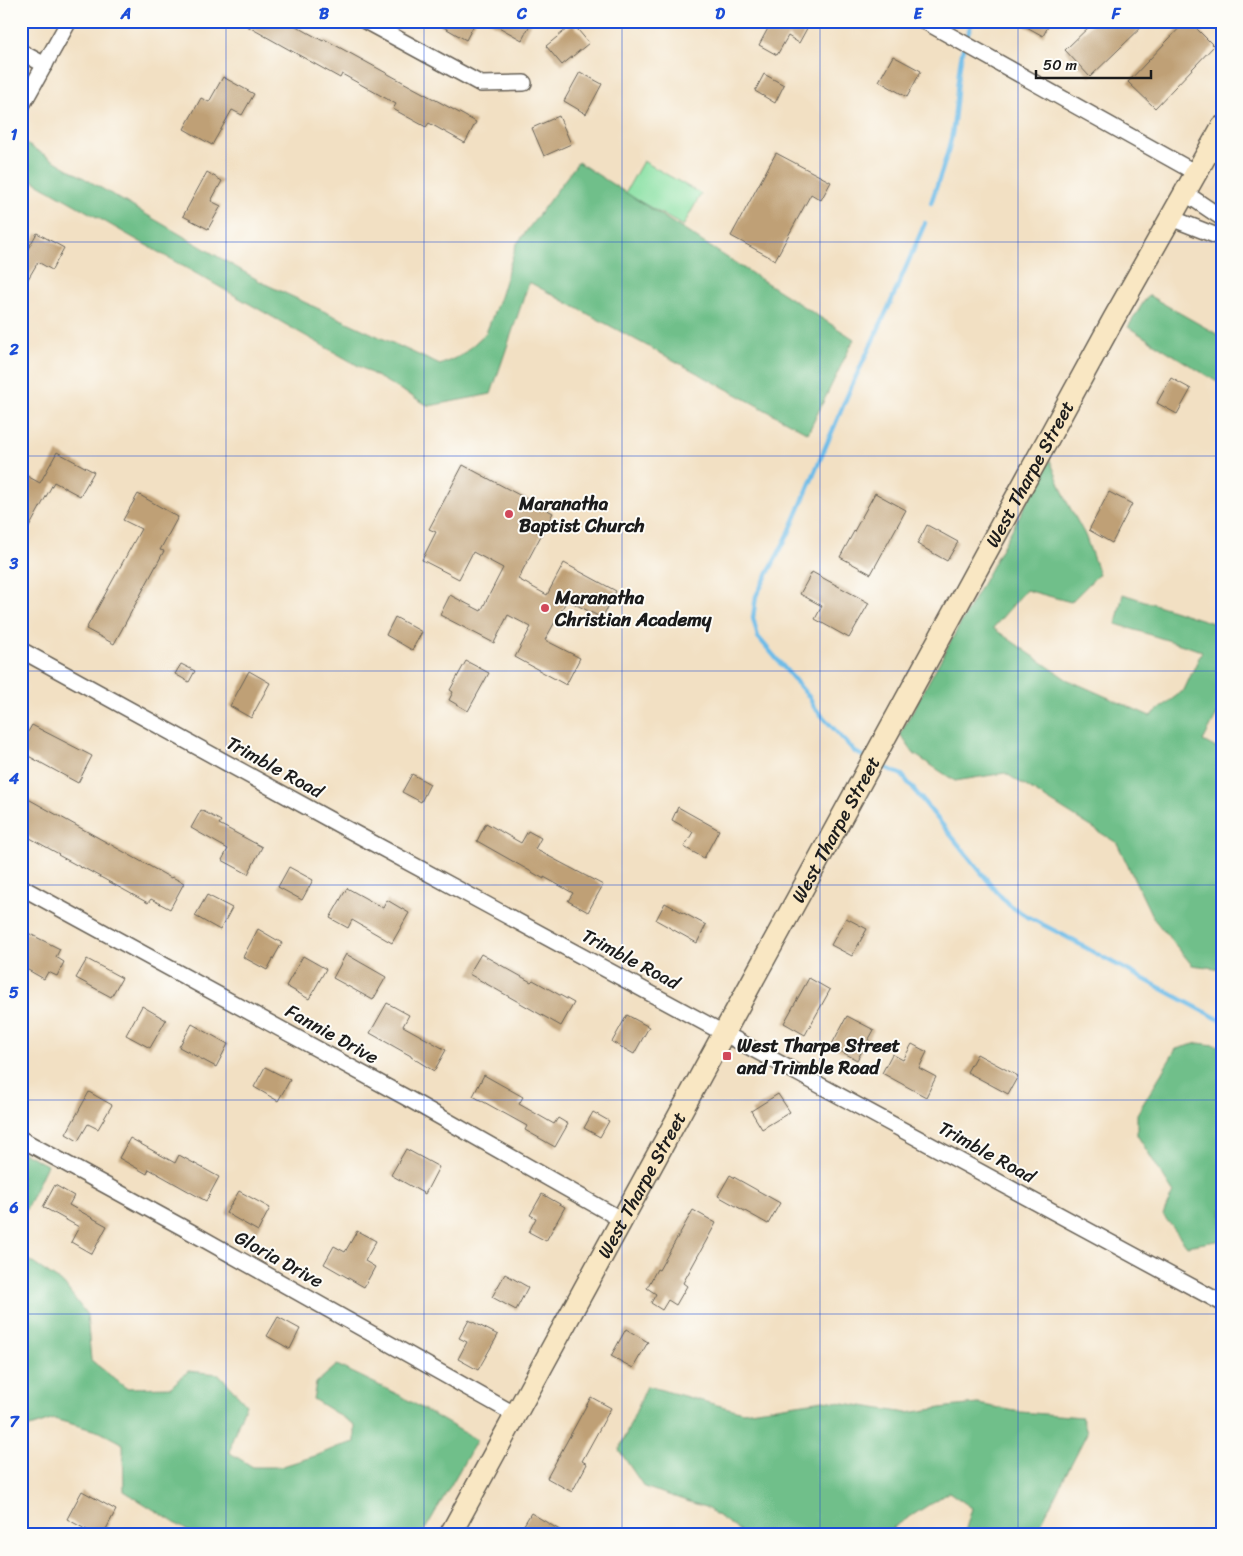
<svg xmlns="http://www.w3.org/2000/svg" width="1243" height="1556" font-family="Sriracha,sans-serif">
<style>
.green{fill:#8ae1a4;stroke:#537e60}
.forest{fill:#6fbf8a;stroke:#466e53}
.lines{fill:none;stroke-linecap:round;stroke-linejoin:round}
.stream{stroke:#6dbce8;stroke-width:4.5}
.building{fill:#bfa076}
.minor-casing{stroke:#676156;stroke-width:18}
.secondary-casing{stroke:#676156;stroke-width:24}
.minor{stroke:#fff;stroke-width:15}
.secondary{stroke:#f9e7c3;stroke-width:21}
.grid{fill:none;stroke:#1d4ed8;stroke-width:1;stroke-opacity:0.55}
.poi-dot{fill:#d1495b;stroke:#fdfcf7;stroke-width:2}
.labels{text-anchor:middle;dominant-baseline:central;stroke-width:4;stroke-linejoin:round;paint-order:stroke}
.street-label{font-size:19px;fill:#1c1c1c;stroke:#fdfcf7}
.poi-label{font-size:19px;font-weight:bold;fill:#1c1c1c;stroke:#fdfcf7;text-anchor:start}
.neatline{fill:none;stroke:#1d4ed8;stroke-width:2}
.grid-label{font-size:16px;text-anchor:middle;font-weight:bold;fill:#1d4ed8}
</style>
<rect width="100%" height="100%" fill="#fdfcf7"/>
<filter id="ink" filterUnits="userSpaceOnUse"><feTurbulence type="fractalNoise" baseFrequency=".02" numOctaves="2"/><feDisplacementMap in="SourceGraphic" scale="10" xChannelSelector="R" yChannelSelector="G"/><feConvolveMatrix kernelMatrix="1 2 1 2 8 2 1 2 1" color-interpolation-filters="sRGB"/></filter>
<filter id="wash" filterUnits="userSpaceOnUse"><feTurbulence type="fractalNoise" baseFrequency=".0096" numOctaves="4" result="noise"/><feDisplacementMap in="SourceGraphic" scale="20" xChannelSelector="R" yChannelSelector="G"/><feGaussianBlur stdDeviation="1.12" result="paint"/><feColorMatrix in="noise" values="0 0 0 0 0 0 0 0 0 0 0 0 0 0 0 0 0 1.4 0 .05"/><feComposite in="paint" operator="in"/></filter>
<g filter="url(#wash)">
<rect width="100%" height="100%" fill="#f2e0c3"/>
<!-- green -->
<polygon class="green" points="643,161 701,194 683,226 625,193"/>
<!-- forest -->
<g class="forest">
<polygon points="21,141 263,283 440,365 462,355 486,333 500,297 516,245 578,162 854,339 808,433 529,282 491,394 429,406 21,174"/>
<polygon points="1148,295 1222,337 1222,385 1128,327"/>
<polygon points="1050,460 1067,502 1085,535 1099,574 1071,602 1026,590 993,628 1066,679 1150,716 1184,690 1202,651 1116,624 1123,594 1222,626 1222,705 1203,741 1222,751 1222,969 1192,965 1153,918 1117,843 1005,773 955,781 914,754 900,734"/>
<polygon points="1198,1043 1222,1046 1222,1240 1187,1246 1163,1215 1173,1192 1137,1135 1137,1114 1176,1049"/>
<polygon points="21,1151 47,1165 21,1220"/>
<polygon points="21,1255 64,1284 87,1315 91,1360 126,1388 171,1387 188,1371 219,1374 246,1404 233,1437 230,1453 253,1467 280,1467 318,1455 337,1447 355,1442 355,1425 313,1399 316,1383 337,1365 399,1395 477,1440 422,1535 194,1535 124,1491 123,1444 100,1432 54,1419 21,1430"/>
<polygon points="647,1386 743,1412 824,1400 907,1413 948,1407 978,1404 1020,1412 1082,1417 1087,1433 1035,1535 964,1535 972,1508 949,1492 894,1527 888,1535 739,1535 740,1531 705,1507 644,1487 619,1450"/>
</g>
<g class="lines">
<!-- stream -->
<g class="stream">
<path d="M 931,203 C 938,181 948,157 952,134 C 959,95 955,57 973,21"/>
<polyline points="863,756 855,752 814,707 809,697 758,637 753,618 756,596 788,535 851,387 890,304 925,223"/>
<polyline points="882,766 902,775 997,892 1009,905 1026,916 1065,936 1097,954 1222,1021"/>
</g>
</g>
<g id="blocks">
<!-- building -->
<g class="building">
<polygon points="238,21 287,21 323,41 324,39 476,122 465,143 429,123 426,127 393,109 396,104 342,74 340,78"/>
<polygon points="433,21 476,21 466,40"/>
<polygon points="488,21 532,21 522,40"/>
<polygon points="772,21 811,21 799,43 788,36 777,55 759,45"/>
<polygon points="1016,21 1051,21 1043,36"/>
<polygon points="1095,21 1148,21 1090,77 1065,50"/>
<polygon points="1186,21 1189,21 1214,46 1155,108 1128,82"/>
<polygon points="573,24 589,43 562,65 546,46"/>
<polygon points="893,56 921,71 907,97 879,81"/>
<polygon points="580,72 602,84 586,114 564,101"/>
<polygon points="764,74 784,85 775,103 755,91"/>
<polygon points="223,77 254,94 242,115 232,110 212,145 184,129 201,98 209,102"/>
<polygon points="559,116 571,144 544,156 532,128"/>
<polygon points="776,153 831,182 821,200 811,194 775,260 731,236"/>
<polygon points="207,172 222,181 211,201 221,206 208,229 183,216"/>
<polygon points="37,233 64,248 52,270 38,262 21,291 21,261"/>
<polygon points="1171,378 1191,389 1177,414 1157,403"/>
<polygon points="57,452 94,472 80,496 54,482 21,542 21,487 27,476 40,483"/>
<polygon points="463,465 553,513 518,579 547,595 564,563 616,591 602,618 567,600 545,640 580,658 566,685 515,657 531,627 508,615 494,643 440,615 450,595 481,611 503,568 473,552 459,579 422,560 436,532 429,529"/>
<polygon points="1109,492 1132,504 1112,543 1089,530"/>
<polygon points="875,493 906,510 871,574 840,557"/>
<polygon points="138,494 178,517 160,550 164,551 114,644 86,629 141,529 123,520"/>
<polygon points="927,525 958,542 947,561 917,544"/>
<polygon points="812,572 869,603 849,638 815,619 822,606 800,594"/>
<polygon points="395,617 422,632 412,650 386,635"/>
<polygon points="466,661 489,673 468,711 449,700 453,692 450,690"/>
<polygon points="181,664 195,671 189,682 175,674"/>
<polygon points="249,671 270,683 251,718 230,706"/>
<polygon points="32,725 92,756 78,783 21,752 21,744"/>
<polygon points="412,774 430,784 421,802 402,792"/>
<polygon points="21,795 171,878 172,877 184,883 170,909 151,899 148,903 82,867 82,868 58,855 59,854 21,833"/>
<polygon points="678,807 719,830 704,858 684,847 693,832 672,820"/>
<polygon points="201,810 221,821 219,824 262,847 248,874 222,860 228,849 191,828"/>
<polygon points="486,823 521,843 528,831 541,838 535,849 603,885 588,912 568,901 573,893 544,877 544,879 477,841"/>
<polygon points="289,867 313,880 302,900 278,887"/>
<polygon points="347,888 383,908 387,900 409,913 392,943 352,920 348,928 330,918"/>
<polygon points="207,895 232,908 220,930 195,916"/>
<polygon points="665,903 706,925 697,943 656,920"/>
<polygon points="846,918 867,929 852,956 831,945"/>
<polygon points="258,929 282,943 267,970 243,957"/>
<polygon points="26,932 60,949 56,957 64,962 57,976 48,972 44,979 21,966 21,941"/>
<polygon points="346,954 386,977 373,1000 333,978"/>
<polygon points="481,954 531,982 533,980 574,1003 561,1026 469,974"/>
<polygon points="303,956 326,969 309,999 286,986"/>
<polygon points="87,959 122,978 111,997 76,978"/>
<polygon points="809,978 830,990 805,1035 784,1023"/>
<polygon points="387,1003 409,1015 403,1026 446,1050 434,1071 411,1057 411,1056 370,1033"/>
<polygon points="142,1006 166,1020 150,1048 126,1035"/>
<polygon points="627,1015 649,1027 634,1054 612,1042"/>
<polygon points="847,1016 874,1030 857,1060 831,1046"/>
<polygon points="192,1024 228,1044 216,1067 179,1047"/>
<polygon points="912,1044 927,1052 919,1068 936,1077 926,1097 882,1073 892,1054 903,1060"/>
<polygon points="977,1054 1018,1076 1008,1094 967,1072"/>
<polygon points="265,1067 290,1080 278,1101 254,1087"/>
<polygon points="484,1075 523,1097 519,1104 554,1124 558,1118 568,1124 555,1147 525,1130 527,1126 473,1096"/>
<polygon points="89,1092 112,1105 98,1129 88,1124 78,1141 66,1134"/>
<polygon points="778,1094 790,1112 762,1129 751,1111"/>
<polygon points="593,1112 609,1121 600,1137 584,1128"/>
<polygon points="130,1138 175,1163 179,1155 219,1177 206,1201 149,1169 147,1174 119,1158"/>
<polygon points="406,1149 439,1167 425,1194 391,1175"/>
<polygon points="730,1175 780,1203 768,1224 718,1196"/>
<polygon points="55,1185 74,1196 69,1205 107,1226 92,1254 71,1242 79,1227 43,1207"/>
<polygon points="239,1191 270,1208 258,1231 226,1213"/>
<polygon points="542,1194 565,1207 546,1241 529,1232 536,1218 530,1215"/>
<polygon points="693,1210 716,1223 683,1283 687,1286 676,1305 668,1300 662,1310 651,1303 656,1294 647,1288 657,1269 659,1270"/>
<polygon points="357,1231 376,1241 365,1261 375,1267 364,1287 324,1264 334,1246 345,1252"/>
<polygon points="505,1274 528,1287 516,1310 492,1297"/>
<polygon points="278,1317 300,1329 290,1349 267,1336"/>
<polygon points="469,1320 498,1335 478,1370 458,1359 467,1342 459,1338"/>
<polygon points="626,1329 648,1342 633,1368 611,1356"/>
<polygon points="591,1397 611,1408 582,1461 587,1464 572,1492 547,1478"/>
<polygon points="82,1491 116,1510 103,1535 96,1535 67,1519"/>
<polygon points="531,1513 568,1535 518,1535"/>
</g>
</g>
</g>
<g filter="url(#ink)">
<use href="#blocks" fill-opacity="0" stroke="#676156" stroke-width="1"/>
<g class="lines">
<defs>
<g id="minor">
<polyline points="365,21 481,84 524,83"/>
<polyline points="924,21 1196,173"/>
<polyline points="21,52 45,65"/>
<polyline points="21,107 69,21"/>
<polyline points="1185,193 1222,218"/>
<polyline points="1171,218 1222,238"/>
<polyline points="21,650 345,828 1222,1303"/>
<polyline points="21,887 407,1098 622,1220"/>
<polyline points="21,1139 191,1232 516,1415"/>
</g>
<g id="secondary">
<path id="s1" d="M 450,1535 L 1113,320 L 1222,127"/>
</g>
</defs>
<!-- minor casing -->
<use href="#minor" class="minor-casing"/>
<!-- secondary casing -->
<use href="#secondary" class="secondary-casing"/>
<!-- minor -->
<use href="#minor" class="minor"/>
<!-- secondary -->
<use href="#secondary" class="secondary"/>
</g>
</g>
<!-- grid -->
<path class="grid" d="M 226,21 L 226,1535M 424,21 L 424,1535M 622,21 L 622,1535M 820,21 L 820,1535M 1018,21 L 1018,1535M 21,242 L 1222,242M 21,456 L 1222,456M 21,671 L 1222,671M 21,885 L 1222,885M 21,1100 L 1222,1100M 21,1314 L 1222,1314"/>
<!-- markers -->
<g class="poi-dot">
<circle cx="509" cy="514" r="5"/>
<circle cx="545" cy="608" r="5"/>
<rect x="722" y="1051" width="10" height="10" rx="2.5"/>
</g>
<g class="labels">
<!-- street labels -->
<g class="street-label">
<text stroke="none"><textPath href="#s1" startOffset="1209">West Tharpe Street</textPath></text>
<text transform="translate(275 767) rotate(29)">Trimble Road</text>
<text stroke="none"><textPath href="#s1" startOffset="804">West Tharpe Street</textPath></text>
<text transform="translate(631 959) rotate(28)">Trimble Road</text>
<text transform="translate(332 1034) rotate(29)">Fannie Drive</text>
<text transform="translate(987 1152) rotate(29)">Trimble Road</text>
<text stroke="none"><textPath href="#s1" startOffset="399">West Tharpe Street</textPath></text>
<text transform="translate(279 1259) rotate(29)">Gloria Drive</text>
</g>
<!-- poi labels -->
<g class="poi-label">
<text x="519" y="503">Maranatha<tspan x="519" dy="22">Baptist Church</tspan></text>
<text x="555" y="597">Maranatha<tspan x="555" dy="22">Christian Academy</tspan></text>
<text x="737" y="1045">West Tharpe Street<tspan x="737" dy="22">and Trimble Road</tspan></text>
</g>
</g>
<!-- margin -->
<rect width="1243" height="1556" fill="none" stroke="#fdfcf7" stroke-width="55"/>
<!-- scale -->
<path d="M1036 70v8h115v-8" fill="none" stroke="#1c1c1c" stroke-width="2.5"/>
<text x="1043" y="70" font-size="15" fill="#1c1c1c" stroke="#fdfcf7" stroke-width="4" paint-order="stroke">50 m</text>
<rect x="28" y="28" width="1188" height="1500" class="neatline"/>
<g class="grid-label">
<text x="126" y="19">A</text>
<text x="324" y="19">B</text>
<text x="522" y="19">C</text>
<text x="720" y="19">D</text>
<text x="918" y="19">E</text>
<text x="1116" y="19">F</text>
<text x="14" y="140">1</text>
<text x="14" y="355">2</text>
<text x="14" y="569">3</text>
<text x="14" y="784">4</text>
<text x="14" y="998">5</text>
<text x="14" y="1213">6</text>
<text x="14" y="1427">7</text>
</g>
</svg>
